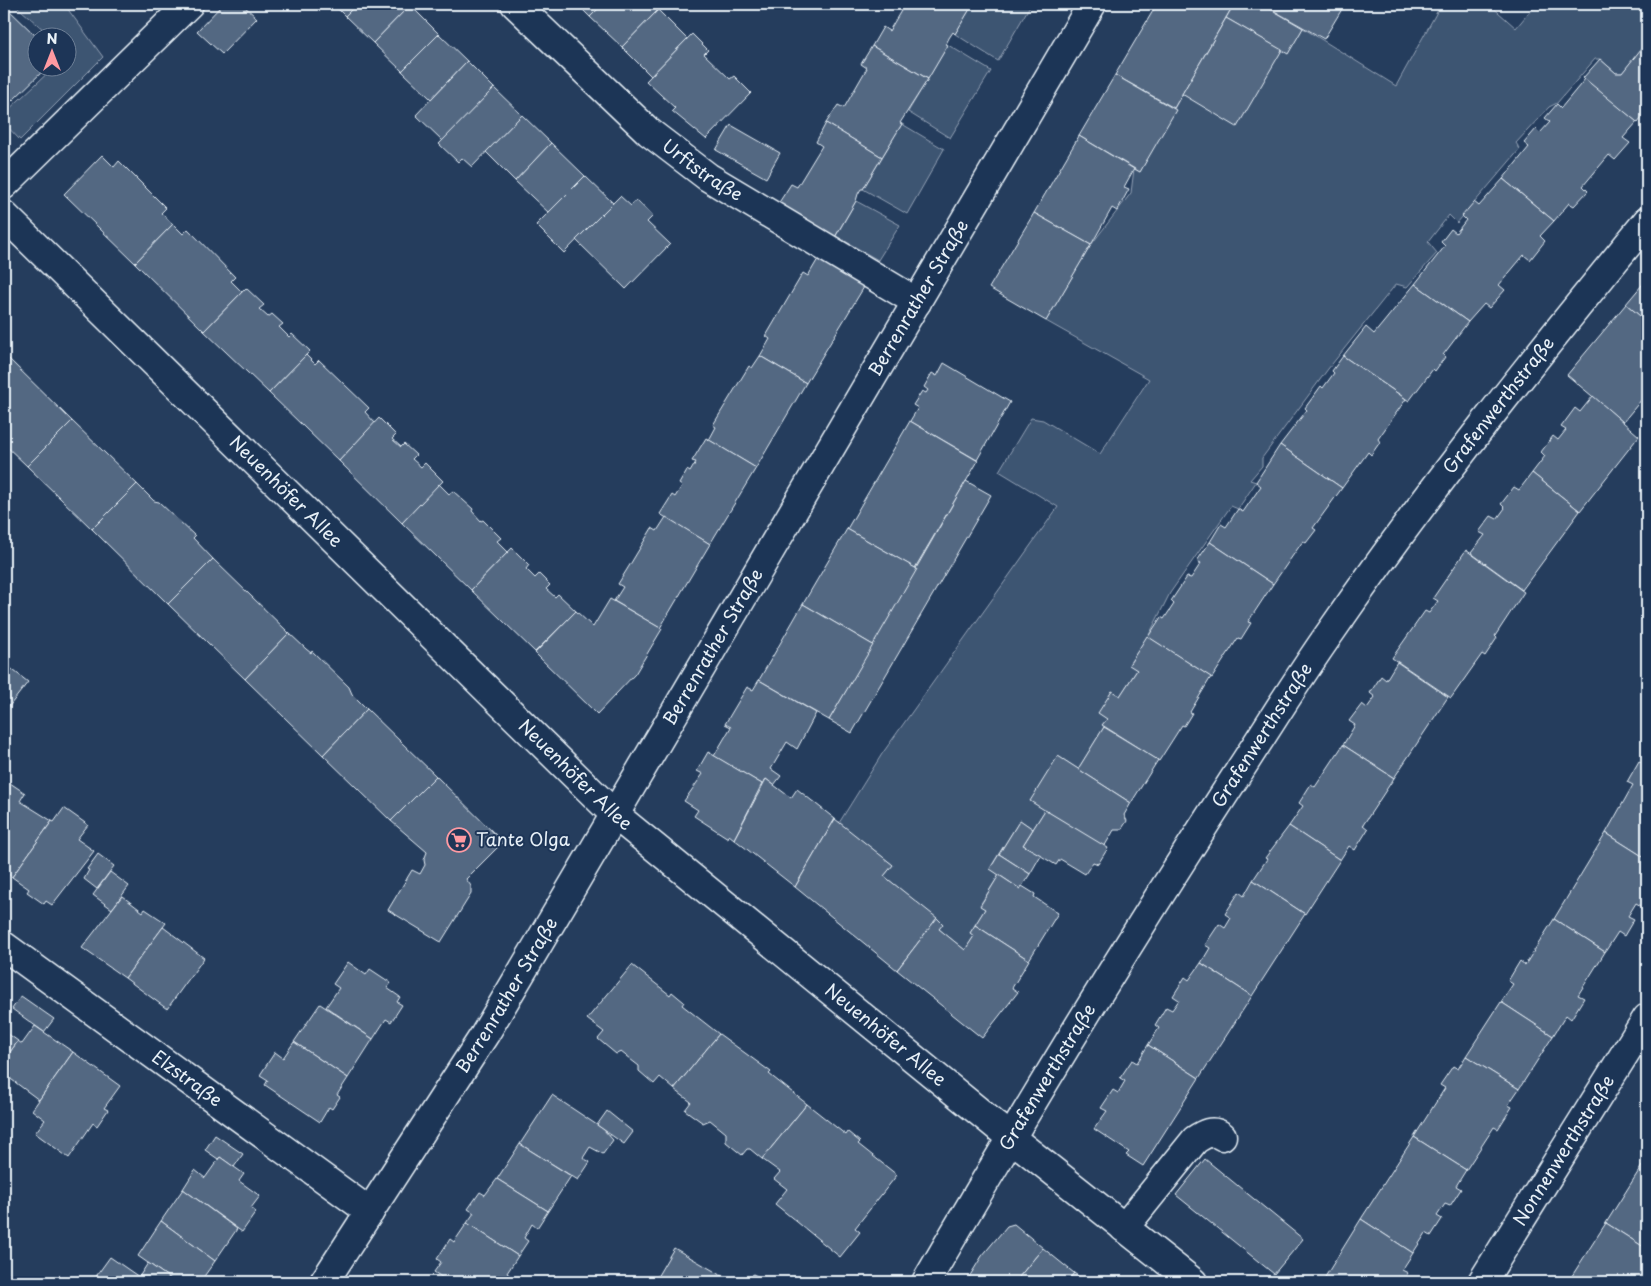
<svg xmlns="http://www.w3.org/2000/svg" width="1651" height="1286" viewBox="0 0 1651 1286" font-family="'Playpen Sans',sans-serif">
<rect width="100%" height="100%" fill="#253d5d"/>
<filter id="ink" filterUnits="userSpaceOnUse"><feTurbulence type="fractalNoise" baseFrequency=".02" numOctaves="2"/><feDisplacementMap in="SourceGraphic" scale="10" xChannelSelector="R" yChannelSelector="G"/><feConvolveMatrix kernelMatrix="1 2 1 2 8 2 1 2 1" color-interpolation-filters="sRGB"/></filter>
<g filter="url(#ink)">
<g fill="#3e5472" stroke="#93a2b5">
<path d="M14 4H64L103 57 20 140 4 123V114L53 68H68V38L52 37Z"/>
<path d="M973 4H979L989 9 992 4H1031L998 61 955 34Z"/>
<path d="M1447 4H1489L1516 28 1536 4H1647V46L1645 45 1622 73H1616L1600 59H1595L1557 103 1549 107 1516 143 1520 149 1457 223 1449 215 1428 242 1437 253 1407 287 1396 284 1328 369 1262 458V466L1250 480 1256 482 1238 509 1231 506 1170 593 1148 637 1129 664 1137 670 1120 696 1112 691 1107 719 1102 725 1104 727 1078 769 1058 756 1045 810 1033 829 1020 820 990 868 999 875 980 905 985 909 970 933 974 936 965 950 939 929 943 924 884 876 893 865 839 823 882 754 1058 507 999 471 1031 418 1043 420 1100 454 1149 379 1046 321 1091 245 1131 193 1134 169 1140 172 1182 94 1282 50 1288 53 1303 28 1396 86 1438 10Z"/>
<path d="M948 45 991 71 950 138 908 112Z"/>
<path d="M902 124 944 149 907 214 863 189Z"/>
<path d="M856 201 900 225 878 260 836 236Z"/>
</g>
<g fill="#536782" stroke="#e8f1f8">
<path d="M223 4H242L257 18 222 54 197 31Z"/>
<path d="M333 4H357L345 16Z"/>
<path d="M357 4H408L410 5 373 43 345 16Z"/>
<path d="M577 4H603L590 17Z"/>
<path d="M603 4H651L658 10 622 47 590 17Z"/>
<path d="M905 4H973L955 34 953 32 949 38 946 44 948 45 928 79 872 46 883 27 889 31Z"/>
<path d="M979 4H992L989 9Z"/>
<path d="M1157 4H1234L1174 108 1115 75Z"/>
<path d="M1234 4H1262L1303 28 1288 54 1226 18Z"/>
<path d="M1262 4H1345L1324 39Z"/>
<path d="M4 5 38 38V68H46L12 101 4 93Z"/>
<path d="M410 5 439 34 402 71 373 43Z"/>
<path d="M658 10 687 39 651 76 622 47Z"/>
<path d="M1226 18 1282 50 1237 127 1182 94Z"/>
<path d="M439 34 467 61 431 99 402 71Z"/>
<path d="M692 34 708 50 704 54 730 79 734 76 751 93 706 139 672 111 675 108 646 81Z"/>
<path d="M1645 44 1647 111 1638 123 1583 78 1600 59 1616 73H1622Z"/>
<path d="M872 46 928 79 900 123 902 124 882 157 826 123 838 105 844 108 867 68 861 64Z"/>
<path d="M467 61 494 88 443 141 416 115Z"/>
<path d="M1115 75 1176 110 1140 172 1079 136Z"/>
<path d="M1585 79 1637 122 1623 138 1630 143 1615 160 1609 155 1583 186 1588 191 1574 206 1569 203 1554 221 1503 179 1529 147 1524 143 1536 129 1540 133 1550 122 1545 118 1557 104 1561 108Z"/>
<path d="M494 88 522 115 472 167 462 158 458 162 439 144Z"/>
<path d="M522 115 551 143 515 181 486 152Z"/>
<path d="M826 123 882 157 863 189H861L858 194 856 201 835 237 778 204 791 184 797 187 822 146 816 142Z"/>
<path d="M731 125 780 153 766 178 716 150Z"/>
<path d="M1079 136 1134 169 1124 187 1129 189 1117 211 1112 208 1091 245 1034 213Z"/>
<path d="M551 143 585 176 549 213 515 181Z"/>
<path d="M102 155 114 167 119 161 166 208 161 213 173 224 135 263 64 194Z"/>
<path d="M585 176 613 203 564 253 536 225Z"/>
<path d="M1503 179 1554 221 1540 236 1545 241 1530 260 1524 255 1499 285 1505 290 1489 308 1484 304 1468 322 1415 284 1445 246 1441 242 1451 229 1456 233 1466 220 1462 216 1474 202 1479 206Z"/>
<path d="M620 196 631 206 636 200 653 216 647 222 670 244 626 289 576 240Z"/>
<path d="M1034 213 1091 245 1046 321 989 288Z"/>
<path d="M173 224 183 234 188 229 235 277 231 281 242 292 204 331 135 263Z"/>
<path d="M818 259 864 287 806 383 760 356 770 339 766 336 803 273 808 276Z"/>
<path d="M1647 279V322L1626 304Z"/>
<path d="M1415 284 1468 322 1443 355 1445 357 1435 371 1433 369 1409 401 1343 356 1366 327 1374 334Z"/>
<path d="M246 288 264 305 259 309 268 317 272 314 283 324 279 327 289 337 292 334 310 351 269 393 204 331Z"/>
<path d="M1626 304 1647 322V393L1623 422 1567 375Z"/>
<path d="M306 355 315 364 319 360 369 408 365 412 375 423 339 461 269 393Z"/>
<path d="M760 356 806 383 756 468 709 440 716 427 713 425 749 366 752 368Z"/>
<path d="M1343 356 1406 399 1378 439 1380 442 1371 455 1368 452 1342 488 1280 445 1307 410 1305 408 1321 386 1323 388 1334 373 1332 371Z"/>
<path d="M8 358 72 421 27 466 4 444V362Z"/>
<path d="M944 363 1010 402 977 460 910 421 918 408 913 405 922 391 926 393 928 390 924 387 932 373 937 376Z"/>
<path d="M1593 396 1639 436 1580 511 1532 473 1545 456 1541 452 1553 436 1558 440 1566 430 1561 427 1575 408 1580 412Z"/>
<path d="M379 418 396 435 392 439 401 447 404 444 416 455 412 459 421 467 425 463 443 481 402 523 339 461Z"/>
<path d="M72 421 137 484 92 529 27 466Z"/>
<path d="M910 421 978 461 915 568 847 529Z"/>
<path d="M706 438 756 468 710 544 660 514 672 495 675 497 682 486 679 484 687 470 690 472 696 462 692 461Z"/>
<path d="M1280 445 1342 488 1313 528 1316 530 1306 543 1303 541 1273 584 1210 542 1221 524 1226 527 1238 509 1243 512 1261 486 1256 482Z"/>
<path d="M1532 473 1580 511 1522 590 1471 553 1485 535 1479 532 1491 516 1497 519 1505 508 1501 504 1514 487 1519 490Z"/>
<path d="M966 481 991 495 852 733 829 720Z"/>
<path d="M137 484 154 501 159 502 195 536 193 538 213 559 168 604 92 529Z"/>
<path d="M439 484 449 494 453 491 473 509 472 511 481 521 483 520 501 538 497 541 508 552 471 590 402 523Z"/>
<path d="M666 517 710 544 660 628 614 601 623 587 618 584 631 563 652 528 657 531Z"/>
<path d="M847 529 917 569 873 645 803 604Z"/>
<path d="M1210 542 1273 584 1248 622 1251 623 1241 639 1238 638 1212 678 1148 637 1161 617 1164 619 1174 604 1171 601 1187 577 1191 578 1201 563 1197 561Z"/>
<path d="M512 548 529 565 526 569 535 578 539 574 550 585 546 589 555 597 558 594 576 611 535 652 471 590Z"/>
<path d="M1466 550 1524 592 1495 636 1497 638 1485 656 1482 654 1451 698 1392 658 1425 611 1429 613 1438 601 1433 598Z"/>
<path d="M213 559 289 633 245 679 168 604Z"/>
<path d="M610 599 662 629 635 674 597 714 535 653 576 611 593 627Z"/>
<path d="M803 604 873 645 829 720 759 680Z"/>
<path d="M289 633 306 649 311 653 312 651 349 687 352 694 367 709 323 755 245 679Z"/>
<path d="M1147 636 1211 677 1190 712 1192 713 1184 726 1182 725 1159 761 1102 725 1107 719 1098 713 1112 691 1120 696 1137 670 1129 665Z"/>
<path d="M1397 662 1448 697 1394 778 1343 745 1355 725 1349 721 1362 704 1367 708 1375 697 1370 693 1381 676 1386 680Z"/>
<path d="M4 663 28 682 4 713Z"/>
<path d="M759 680 816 713 797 749 787 742 771 769 781 776 774 785 766 779 762 784 714 756 731 727 725 724 747 687 753 690Z"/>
<path d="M367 709 436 776 391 821 323 755Z"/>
<path d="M1104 727 1158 760 1131 803 1078 769Z"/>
<path d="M1343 745 1394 778 1363 825 1368 829 1355 850 1349 846 1340 860 1289 826 1303 806 1299 803 1311 784 1315 787Z"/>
<path d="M708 752 762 784 734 839 729 835 728 838 694 816 698 810 684 801 703 774 697 771Z"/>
<path d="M1058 756 1131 803 1124 815 1127 821 1121 830H1114L1104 847 1030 801Z"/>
<path d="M1647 759V859L1606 833 1633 785 1627 782 1639 761 1645 764Z"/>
<path d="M436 776 503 842 466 879 471 886V894L441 942 388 910 412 870 420 874 425 865 424 860 427 852 391 821Z"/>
<path d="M4 779 25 793 20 801 52 821 12 877 4 871Z"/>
<path d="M766 779 791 798 797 789 835 819 795 887 734 839Z"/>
<path d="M64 808 88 825 77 839 94 851 52 905 46 901 44 904 27 892 29 889 12 877 52 821 54 822Z"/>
<path d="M1045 810 1108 848 1098 864 1093 862 1085 874 1060 859 1056 865 1023 845Z"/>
<path d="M835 819 893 865 884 876 937 918 897 970 795 887Z"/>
<path d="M1020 820 1033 829 1023 845 1041 855 1030 874 999 854Z"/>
<path d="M1289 826 1340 860 1305 914 1253 880 1267 859 1265 858Z"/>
<path d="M1606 833 1647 859V896L1641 906 1636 903 1628 916 1634 919 1624 936 1618 932 1605 952 1554 919Z"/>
<path d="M98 854 114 866 97 889 84 879 89 870 87 869Z"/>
<path d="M999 854 1030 874 1020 889 990 869Z"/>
<path d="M110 872 129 886 112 909 93 895Z"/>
<path d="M999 875 1020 889 1022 886 1035 894 1034 897 1058 913 1029 960 975 925 985 909 980 906Z"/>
<path d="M1253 880 1305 914 1252 996 1201 963 1210 948 1205 945 1219 924 1225 928 1231 918 1225 914 1239 892 1244 896Z"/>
<path d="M122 896 143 912 145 909 166 923 125 978 82 948Z"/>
<path d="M937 918 943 924 939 929 965 950 974 936 970 933 975 925 1029 960 1012 988 1018 992 982 1038 897 970Z"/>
<path d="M1554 919 1605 952 1578 995 1584 998 1571 1019 1566 1015 1553 1036 1501 1002 1513 984 1508 981 1520 961 1525 965Z"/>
<path d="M163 927 204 958 167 1009 125 978Z"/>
<path d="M348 962 366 975 370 969 391 983 387 988 400 997 397 1002 402 1005 391 1022 386 1019 373 1039 326 1007 339 988 333 984Z"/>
<path d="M1201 963 1252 996 1199 1078 1148 1045 1159 1028 1155 1025 1166 1007 1172 1010 1179 1000 1173 996 1185 977 1189 980Z"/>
<path d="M632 965 670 995 672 992 684 1002 682 1005 719 1034 674 1089 660 1077 654 1084 639 1071V1066L621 1052 616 1054 598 1039 604 1032 587 1019Z"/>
<path d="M21 996 54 1019 44 1032 12 1009Z"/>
<path d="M1501 1002 1553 1036 1519 1089 1466 1056Z"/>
<path d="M320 1004 373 1039 348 1078 294 1042Z"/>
<path d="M35 1026 73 1052 39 1100 4 1074V1060L18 1041 22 1044Z"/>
<path d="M4 1031 18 1041 4 1060Z"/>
<path d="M719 1034 771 1072 769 1074 807 1104 762 1159 750 1149H747L742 1155 726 1142V1133L710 1120 703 1123 685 1110 691 1102 674 1089Z"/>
<path d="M294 1042 348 1078 337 1095 340 1097 332 1109 329 1107 320 1122 265 1085 268 1080 260 1075 275 1052 283 1058Z"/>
<path d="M1148 1045 1199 1078 1143 1166 1126 1155 1129 1152 1094 1129 1107 1111 1101 1108 1113 1090 1118 1093 1125 1081 1120 1078 1132 1060 1137 1063Z"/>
<path d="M73 1052 120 1086 104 1108 108 1110 97 1126 93 1123 69 1158 35 1133 45 1120 32 1110Z"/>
<path d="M1466 1056 1519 1089 1508 1105 1512 1107 1498 1129 1494 1127 1466 1170 1414 1137 1445 1088 1440 1085 1453 1066 1458 1069Z"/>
<path d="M552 1095 603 1129 613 1140 603 1154 590 1147 583 1158 590 1162 578 1180 520 1144Z"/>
<path d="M807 1104 846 1135 848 1132 860 1142 858 1144 897 1175 855 1228 860 1232 840 1257 775 1204 787 1189 774 1179 780 1172 762 1159Z"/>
<path d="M607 1111 633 1132 624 1144 597 1125Z"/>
<path d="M215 1135 243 1154 234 1167 220 1157 218 1159 205 1150Z"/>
<path d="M1414 1137 1466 1170 1456 1186 1461 1189 1450 1206 1445 1204 1437 1216 1442 1219 1431 1236 1426 1233 1413 1253 1361 1219Z"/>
<path d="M520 1144 571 1176 548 1211 497 1179Z"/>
<path d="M220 1157 244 1174 239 1181 260 1196 251 1208 256 1212 242 1232 183 1189 195 1170 205 1178Z"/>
<path d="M1647 1158V1249L1606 1223Z"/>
<path d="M1205 1159 1303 1239 1274 1274 1176 1195Z"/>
<path d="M497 1179 548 1211 537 1228 532 1224 524 1238 528 1241 518 1256 467 1223 474 1213 468 1209 480 1192 485 1195Z"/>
<path d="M183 1189 237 1229 215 1261 161 1221Z"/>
<path d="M1361 1219 1413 1253 1402 1270 1408 1273 1402 1282H1322Z"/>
<path d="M161 1221 215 1261 200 1282H175L138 1256Z"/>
<path d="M467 1223 518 1256 507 1273 512 1277 508 1282H449L434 1272 441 1262 437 1259 450 1239 454 1242Z"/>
<path d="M1606 1223 1647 1249V1261L1642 1269 1647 1273 1641 1282H1568Z"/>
<path d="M1014 1224 1043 1248 1015 1282H966L982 1256 1007 1226Z"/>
<path d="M674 1248 726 1278 723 1282H665L657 1277Z"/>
<path d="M1043 1248 1074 1273 1067 1282H1015Z"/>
<path d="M110 1257 139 1277 148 1263 175 1282H92Z"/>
<path d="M1074 1273 1086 1282H1067Z"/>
<path d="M753 1274 765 1280 764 1282H749Z"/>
</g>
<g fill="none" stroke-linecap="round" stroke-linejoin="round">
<g stroke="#e8f1f8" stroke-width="31">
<g id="minor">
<path id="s1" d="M515 4 649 132 708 177 917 302"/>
<path d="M4 185 189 4"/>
<path id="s2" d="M4 215 614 814 1010 1137 1193 1282"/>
<path id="s3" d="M4 946 370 1212"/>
<path d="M1124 1228 1195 1140C1204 1134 1212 1129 1222 1136"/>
<path id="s4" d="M324 1282 485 1034 562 904 1092 4"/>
<path id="s5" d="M926 1282C1029 1105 1135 931 1247 759 1275 716 1302 672 1332 630 1430 488 1538 354 1647 221"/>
<path id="s6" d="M1482 1282 1647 1018"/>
</g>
</g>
<use href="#minor" stroke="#1d3557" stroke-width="28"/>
</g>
</g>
<defs>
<g id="supermarket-ring" transform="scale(1.25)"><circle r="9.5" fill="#1d3557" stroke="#ff9aa2" stroke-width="1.5"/><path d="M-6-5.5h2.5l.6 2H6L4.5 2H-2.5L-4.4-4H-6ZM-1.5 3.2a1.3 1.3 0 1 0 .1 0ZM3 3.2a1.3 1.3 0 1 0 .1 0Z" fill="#ff9aa2"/></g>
</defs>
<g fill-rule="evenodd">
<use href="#supermarket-ring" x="459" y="840"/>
</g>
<g text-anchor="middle" stroke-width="4" stroke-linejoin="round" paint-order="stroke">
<g font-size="18" fill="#e8f1f8" stroke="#1d3557">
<text dy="6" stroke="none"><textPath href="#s1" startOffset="251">Urftstraße</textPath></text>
<text dy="6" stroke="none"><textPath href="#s4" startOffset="1150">Berrenrather Straße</textPath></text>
<text dy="6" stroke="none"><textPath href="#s5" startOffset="1048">Grafenwerthstraße</textPath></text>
<text dy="6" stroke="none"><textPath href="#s2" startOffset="395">Neuenhöfer Allee</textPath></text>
<text dy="6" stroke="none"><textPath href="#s4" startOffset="745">Berrenrather Straße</textPath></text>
<text dy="6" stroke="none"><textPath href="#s5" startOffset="642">Grafenwerthstraße</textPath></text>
<text dy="6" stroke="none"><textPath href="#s2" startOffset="800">Neuenhöfer Allee</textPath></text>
<text dy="6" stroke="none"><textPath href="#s4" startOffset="340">Berrenrather Straße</textPath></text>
<text dy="6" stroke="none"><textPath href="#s2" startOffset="1205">Neuenhöfer Allee</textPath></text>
<text dy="6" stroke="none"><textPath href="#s5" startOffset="238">Grafenwerthstraße</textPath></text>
<text dy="6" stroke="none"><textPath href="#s3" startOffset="226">Elzstraße</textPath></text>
<text dy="6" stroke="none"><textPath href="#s6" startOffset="155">Nonnenwerthstraße</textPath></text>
</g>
<g font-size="18" fill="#e8f1f8" stroke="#1d3557" text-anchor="start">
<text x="476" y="846">Tante Olga</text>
</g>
</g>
<rect width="1651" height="1286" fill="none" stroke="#1d3557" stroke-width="20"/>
<rect x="10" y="10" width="1631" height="1266" fill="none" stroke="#e8f1f8" stroke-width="2" filter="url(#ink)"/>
<g transform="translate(52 52)"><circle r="24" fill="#1d3557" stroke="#6e8097"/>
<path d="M0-4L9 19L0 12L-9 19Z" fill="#ff9aa2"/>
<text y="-8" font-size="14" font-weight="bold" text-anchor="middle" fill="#e8f1f8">N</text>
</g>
</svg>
